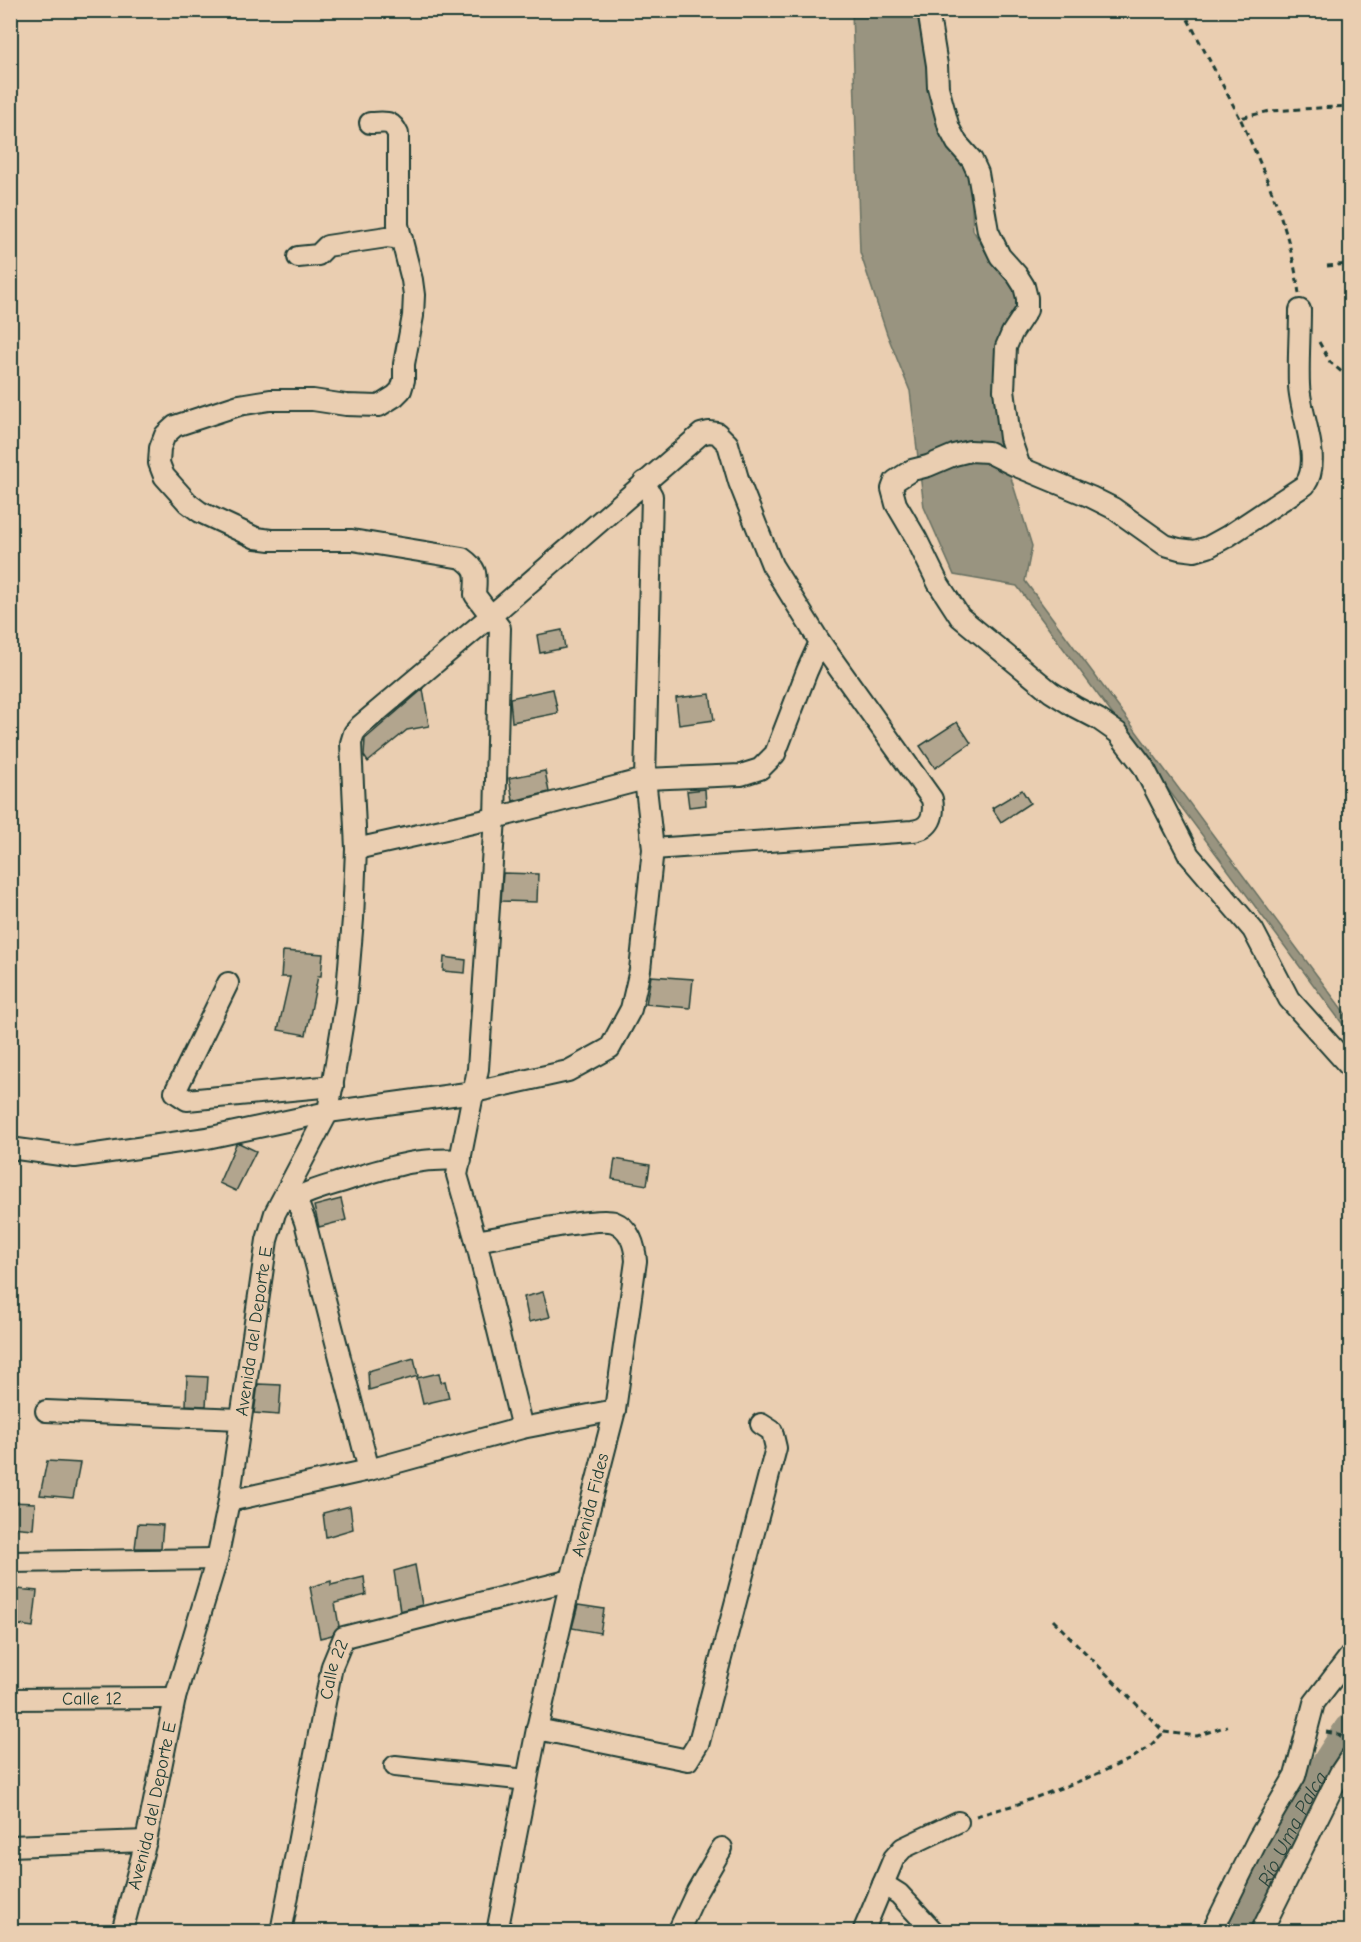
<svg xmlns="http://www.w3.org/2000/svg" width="1361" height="1942" viewBox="0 0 1361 1942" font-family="'Comic Neue',sans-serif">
<rect width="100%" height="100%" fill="#eaceb1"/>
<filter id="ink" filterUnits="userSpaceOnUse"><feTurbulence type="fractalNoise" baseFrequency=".0167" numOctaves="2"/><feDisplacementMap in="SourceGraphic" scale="12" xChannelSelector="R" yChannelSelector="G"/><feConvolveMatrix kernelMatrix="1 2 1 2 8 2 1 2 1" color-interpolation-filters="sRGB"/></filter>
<g filter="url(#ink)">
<path fill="#999480" stroke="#687162" stroke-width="1.5" d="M852 11H920L970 170 973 230 992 262 1015 283 1021 307 997 408 1011 478 1032 546 1025 581 1350 1020V1034L1017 586 954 575 924 507 910 391 887 334 860 252Z"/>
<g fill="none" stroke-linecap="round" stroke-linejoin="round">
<path stroke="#999480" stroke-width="33" id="s1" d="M1239 1932 1308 1795 1350 1730"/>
</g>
<g fill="#b2a58e" stroke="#1f3d34" stroke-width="1.5">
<path d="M562 630 565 648 540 653 537 635Z"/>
<path d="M423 689 429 726 407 730 368 762 364 756 365 739Z"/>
<path d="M553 689 558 713 512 722 510 698Z"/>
<path d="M710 694 714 720 679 725 676 698Z"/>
<path d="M957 722 971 743 935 768 920 746Z"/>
<path d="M545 771 549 792 513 801 509 778Z"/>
<path d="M705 789 706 805 689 807 687 791Z"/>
<path d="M1022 790 1030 803 1001 822 992 808Z"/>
<path d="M503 873 538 874 537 902 501 901Z"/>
<path d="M283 951 323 954 321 976H318L306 1035 278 1030 290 977H281Z"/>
<path d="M444 957 466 960 465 973 443 971Z"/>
<path d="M651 976 693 979 690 1008 646 1004Z"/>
<path d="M239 1143 256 1151 236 1191 219 1183 236 1144Z"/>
<path d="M615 1159 650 1165 647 1185 612 1179Z"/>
<path d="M341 1199 346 1220 319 1227 314 1206Z"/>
<path d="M543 1292 550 1317 529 1322 524 1297Z"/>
<path d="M414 1358 418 1376 369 1390 368 1371Z"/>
<path d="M439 1373 441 1382 445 1381 449 1398 423 1404 417 1378Z"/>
<path d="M187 1376 208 1377 206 1406 186 1405Z"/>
<path d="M258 1384 281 1385 279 1415 254 1413Z"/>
<path d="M47 1461 80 1463 73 1498 40 1495Z"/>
<path d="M10 1502 35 1503 33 1529 10 1527Z"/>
<path d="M350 1506 353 1529 326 1537 323 1513Z"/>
<path d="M138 1524 163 1525 161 1548H135Z"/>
<path d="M415 1565 422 1605 400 1611 394 1571Z"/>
<path d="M364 1577 366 1595 335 1603 339 1626 332 1635 320 1638 310 1587 331 1581V1585Z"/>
<path d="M17 1589 37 1591 33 1627 12 1624 10 1604 15 1605Z"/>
<path d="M578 1605 604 1609 600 1633 572 1628Z"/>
</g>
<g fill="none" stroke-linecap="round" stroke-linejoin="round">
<g stroke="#1f3d34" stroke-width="24">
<g id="street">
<path d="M928 10 937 65 938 87 949 128 957 143 972 160 978 173 988 231 1000 256 1017 275 1024 286 1027 298V310L1012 333 1006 347 1004 390 1010 438 1020 467"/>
<path d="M370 123C385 123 391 119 398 134V225L412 280 414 295 413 316 404 364V380L401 390 395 396 379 406 346 405 313 400H270L239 405 175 426 165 435 160 448 159 463 164 476 188 503 200 512 256 538 271 540H352L462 558C479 570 476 575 475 595L500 628 495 818 478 1069 457 1175 476 1241 522 1428"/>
<path d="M298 257 318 255 327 246 387 237 402 239"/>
<path d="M1300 310C1300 335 1298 361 1299 385 1300 416 1323 459 1305 485L1228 536 1208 547 1195 551 1179 549 1165 545 1113 508 1091 497 1014 465 988 452 970 451 954 455 928 466 912 470 895 481 892 489 896 504 916 538 938 583 960 617 1051 692 1075 707 1098 719 1118 733 1143 766 1189 855 1253 930 1289 999 1350 1067"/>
<path d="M653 849 912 831C931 829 935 815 932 799L820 642"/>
<path d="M228 983 175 1092 187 1100 333 1086"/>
<path d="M10 1148 75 1157 207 1138 328 1112 474 1092 568 1071 610 1048 631 1009 640 970 653 849 645 779 652 496 644 482"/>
<path d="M289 1189 296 1198 305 1222 369 1470"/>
<path d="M296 1198C313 1189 332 1185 350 1179 390 1167 418 1157 461 1160"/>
<path d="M476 1241C501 1237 597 1216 614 1222 630 1228 635 1246 636 1261L615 1410 571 1580 537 1729 497 1932"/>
<path d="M46 1411 240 1419"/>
<path d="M229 1501 369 1470 522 1428 615 1410"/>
<path d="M10 1562 217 1559"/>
<path id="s2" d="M10 1699 175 1698"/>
<path d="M537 1729 688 1760 699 1742 776 1448 772 1431 761 1424"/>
<path d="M395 1766 527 1780"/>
<path d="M10 1846 146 1841"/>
<path d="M883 1884 899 1894 934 1932"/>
<path id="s3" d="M122 1932 146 1841 175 1698 217 1559 229 1501 267 1240 275 1213 328 1112 346 1002 353 919 356 849 351 743 354 733 360 726 492 615 701 434 709 432 717 433 728 444 739 482 772 565 820 642 807 671 775 754 760 769 741 775 645 779 495 818 356 849"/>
<path id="s4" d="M281 1932 332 1666 344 1637 571 1580"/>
<path d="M678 1932 697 1891 722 1848"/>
<path d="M863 1932 894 1858 903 1848 958 1822"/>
<path d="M1212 1932 1258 1839 1295 1776 1314 1703 1350 1656"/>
<path d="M1261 1932 1340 1773 1350 1758"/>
</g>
</g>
<g stroke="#1f3d34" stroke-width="3" stroke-dasharray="6 4.5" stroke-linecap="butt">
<path d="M1183 10 1240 118"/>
<path d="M1327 266 1350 264"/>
<path d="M1299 294C1291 231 1266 175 1240 118L1270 111 1350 106"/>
<path d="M1319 342 1330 362 1350 379"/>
<path d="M1053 1620 1164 1732 1197 1736 1227 1726"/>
<path d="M1326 1732 1338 1734 1347 1740"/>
<path d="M976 1816 1018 1804 1085 1779 1131 1759 1149 1747 1164 1732"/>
</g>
<use href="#street" stroke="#eaceb1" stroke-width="20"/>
</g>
</g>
<g text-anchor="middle" stroke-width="4.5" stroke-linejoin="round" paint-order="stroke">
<g font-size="18" fill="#1f3d34" stroke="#eaceb1">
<text dy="6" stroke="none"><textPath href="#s3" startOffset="616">Avenida del Deporte E</textPath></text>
<text transform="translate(590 1505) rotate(-76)" y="6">Avenida Fides</text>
<text dy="6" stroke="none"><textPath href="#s4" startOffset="268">Calle 22</textPath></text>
<text dy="6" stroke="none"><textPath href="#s2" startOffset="82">Calle 12</textPath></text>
<text dy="6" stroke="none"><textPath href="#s3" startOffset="130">Avenida del Deporte E</textPath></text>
</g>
<g font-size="20" font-style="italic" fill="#2b463c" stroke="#eaceb1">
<text dy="7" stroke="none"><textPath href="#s1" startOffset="116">Río Uma Palca</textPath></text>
</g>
</g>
<rect width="1361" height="1942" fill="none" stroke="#eaceb1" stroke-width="36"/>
<rect x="18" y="18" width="1325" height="1906" fill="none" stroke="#1f3d34" stroke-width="2" filter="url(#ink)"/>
</svg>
